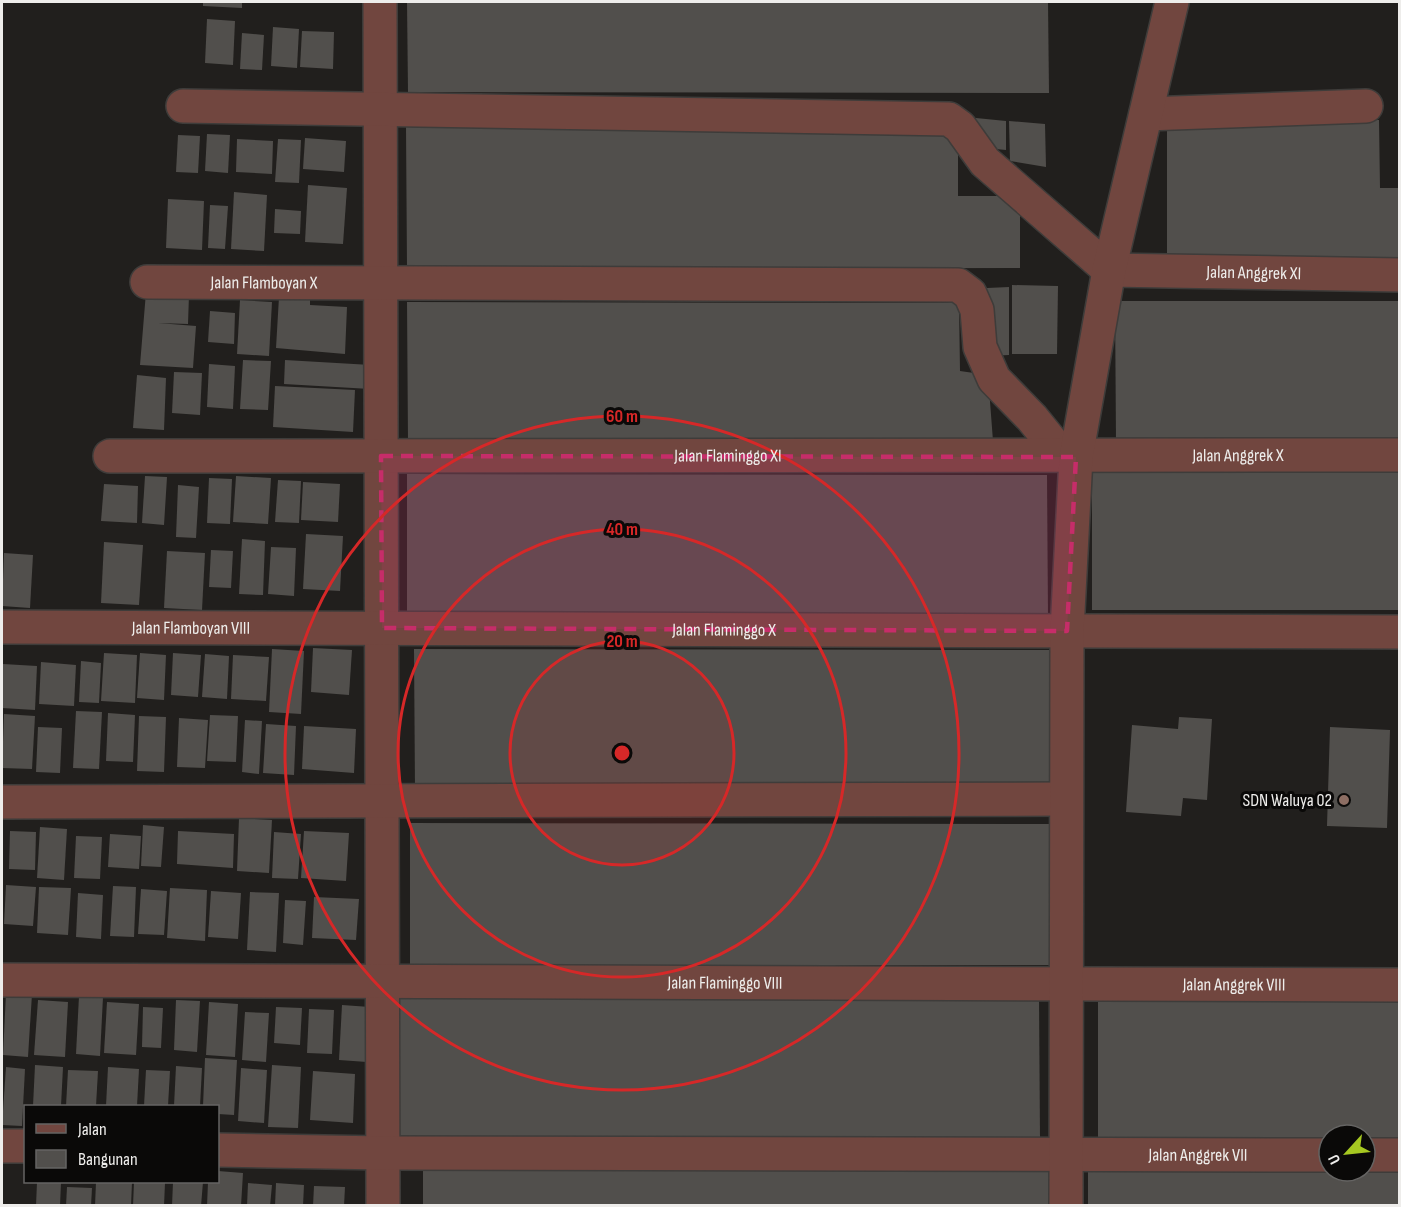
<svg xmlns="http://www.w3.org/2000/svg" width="1401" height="1207" viewBox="0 0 1401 1207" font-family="'Sofia Sans Condensed',sans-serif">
<rect width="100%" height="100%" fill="#211f1d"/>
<g fill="#514f4c">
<path d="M203 2H242V8L203 6Z"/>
<path d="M407 2H1048L1049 93 408 92Z"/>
<path d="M207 19 235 21 233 65 205 63Z"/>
<path d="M273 27 299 29 297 68 271 66Z"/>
<path d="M302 31 334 32 333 69 300 67Z"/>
<path d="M242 33 264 35 262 70 240 69Z"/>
<path d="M976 118 1006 121V150L975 147Z"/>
<path d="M1167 120H1379L1380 188H1400V262H1167Z"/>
<path d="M1009 121 1045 124 1046 167 1010 161Z"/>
<path d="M406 127 958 128V196H1002L1020 199V268L407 269Z"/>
<path d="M207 134 230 135 228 173 205 171Z"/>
<path d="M178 135 200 136 198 173 176 172Z"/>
<path d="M305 138 346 141 344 172 303 169Z"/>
<path d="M237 139 273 141 272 174 236 172Z"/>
<path d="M278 139 301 140 299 183 275 182Z"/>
<path d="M308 185 347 188 343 244 305 242Z"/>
<path d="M234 192 267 195 264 251 231 249Z"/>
<path d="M168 199 204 201 202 250 166 248Z"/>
<path d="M210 205 228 206 225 249 208 248Z"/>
<path d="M275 209 301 211 300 234 274 233Z"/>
<path d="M1012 285 1058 286 1057 354H1012Z"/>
<path d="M1009 287V355L988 356 987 288Z"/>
<path d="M146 292 189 295 188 324 158 323 196 326 193 368 140 365Z"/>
<path d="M279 297 310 299V305L347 307 345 354 276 348Z"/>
<path d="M240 300 272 302 269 356 237 354Z"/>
<path d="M1115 301H1400V443L1116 442Z"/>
<path d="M407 302 959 303 960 371 988 375 993 441 408 443Z"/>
<path d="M210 311 235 313 234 344 208 342Z"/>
<path d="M243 360 271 361 268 410 240 409Z"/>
<path d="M285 360 371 365 370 389 284 384Z"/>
<path d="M209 364 235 366 233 409 207 407Z"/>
<path d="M174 372 202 373 200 415 172 413Z"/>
<path d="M137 375 166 378 164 430 133 428Z"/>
<path d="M275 386 355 390 353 432 273 427Z"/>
<rect x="1092" y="469" width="308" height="141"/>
<path d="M407 474 1047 475 1048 616H407Z"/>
<path d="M145 476 167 477 164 525 142 523Z"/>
<path d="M236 476 271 478 268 524 233 522Z"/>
<path d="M209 478 232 479 230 524 207 523Z"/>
<path d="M278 480 301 481 299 523 275 522Z"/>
<path d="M303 482 340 484 338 522 301 520Z"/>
<path d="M104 484 138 486 137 523 101 521Z"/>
<path d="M178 485 199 487 196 538 176 537Z"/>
<path d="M306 534 343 536 340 591 303 589Z"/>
<path d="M242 539 265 541 263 595 239 594Z"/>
<path d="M104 542 143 545 139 605 101 603Z"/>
<path d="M271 547 296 548 294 596 268 594Z"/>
<path d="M211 550 233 551 231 588 209 587Z"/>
<path d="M167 551 205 553 202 610 164 608Z"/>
<path d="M4 553 33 555 30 608 2 606Z"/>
<path d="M313 648 352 650 349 695 311 692Z"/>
<path d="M272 649 304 651 301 714 269 712Z"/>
<path d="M414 649 1055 650V791H415Z"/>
<path d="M104 653 137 655 135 703 101 701Z"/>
<path d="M140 653 166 655 164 700 137 698Z"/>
<path d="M173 653 201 655 198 697 171 695Z"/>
<path d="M205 654 229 656 227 699 202 697Z"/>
<path d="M233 655 269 657 266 701 231 699Z"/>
<path d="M81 661 101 663 99 703 79 702Z"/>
<path d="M41 662 76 665 74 706 39 704Z"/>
<path d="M3 664 37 666 35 710 2 708Z"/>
<path d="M76 711 102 712 99 769 73 768Z"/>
<path d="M108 713 135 715 133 762 106 761Z"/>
<path d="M4 714 35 716 32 769 2 768Z"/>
<path d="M210 715 238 716 236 762 207 761Z"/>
<path d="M139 716 166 717 164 772 137 771Z"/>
<path d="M1179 717 1212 719 1207 800 1183 798 1181 816 1126 812 1132 725 1178 729Z"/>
<path d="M179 718 208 720 205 768 177 767Z"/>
<path d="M245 720 262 721 259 774 242 772Z"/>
<path d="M266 724 296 726 294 775 263 773Z"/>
<path d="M304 726 356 729 354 773 302 769Z"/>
<path d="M38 727 62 728 60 773 36 772Z"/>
<path d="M1330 727 1390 730 1387 828 1327 826Z"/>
<path d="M239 818 272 820 269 873 237 871Z"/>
<path d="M410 823 1051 824V965H410Z"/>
<path d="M143 825 164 827 161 867 141 866Z"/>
<path d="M40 827 67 829 64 880 37 878Z"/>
<path d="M10 831 36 832 35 870 9 869Z"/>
<path d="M178 831 234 834 233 868 177 864Z"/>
<path d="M304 831 349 833 346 881 301 878Z"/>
<path d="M274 832 301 834 298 879 272 878Z"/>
<path d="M110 834 141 836 139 869 108 867Z"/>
<path d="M76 836 102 837 100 879 74 878Z"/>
<path d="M6 885 36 887 33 926 4 924Z"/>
<path d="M113 886 136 887 134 937 110 936Z"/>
<path d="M39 887 71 888 68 935 37 933Z"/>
<path d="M170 888 207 890 205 941 167 938Z"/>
<path d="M141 889 167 891 164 935 138 934Z"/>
<path d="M211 891 241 893 238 939 208 937Z"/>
<path d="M250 892 279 893 276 952 247 950Z"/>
<path d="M78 893 103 895 101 939 76 937Z"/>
<path d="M314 897 359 899 356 940 312 938Z"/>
<path d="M285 900 306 901 303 945 283 943Z"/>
<path d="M6 993 32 994 28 1057 3 1055Z"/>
<path d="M79 996 103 997 100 1056 76 1054Z"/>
<path d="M398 998H1039L1040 1139H399Z"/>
<path d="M1098 998H1400V1140L1365 1139V1135H1329V1140L1098 1139Z"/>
<path d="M38 1000 68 1002 65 1057 34 1055Z"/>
<path d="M176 1000 200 1001 197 1052 174 1050Z"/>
<path d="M107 1002 139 1004 136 1055 104 1053Z"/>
<path d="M209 1002 238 1004 235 1057 206 1055Z"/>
<path d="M342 1005 370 1007 367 1062 339 1060Z"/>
<path d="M143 1007 163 1008 161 1048 142 1047Z"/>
<path d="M276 1007 302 1008 300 1045 274 1043Z"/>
<path d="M309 1009 334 1010 332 1054 307 1053Z"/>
<path d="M245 1012 269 1013 266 1062 242 1060Z"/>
<path d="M205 1058 237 1060 234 1115 218 1114V1106H203Z"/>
<path d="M35 1065 63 1067 61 1106H33Z"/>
<path d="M272 1065 301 1067 298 1128 268 1127Z"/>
<path d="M176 1066 202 1068 200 1106H174Z"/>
<path d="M6 1067 25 1069 22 1126 2 1125Z"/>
<path d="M108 1067 139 1069 137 1106H106Z"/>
<path d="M241 1068 267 1070 264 1123 238 1121Z"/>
<path d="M68 1070 98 1071 96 1106H66Z"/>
<path d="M146 1070 170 1071 168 1106H144Z"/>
<path d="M313 1071 355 1074 353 1123 310 1120Z"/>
<path d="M1088 1162 1329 1171H1365L1400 1162V1206H1088Z"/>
<path d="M423 1166 1063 1168 1064 1206H423Z"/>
<path d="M218 1171 243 1173 241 1206H207L208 1182H218Z"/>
<path d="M37 1182H61L60 1206H36Z"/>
<path d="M96 1182H132L131 1206H95Z"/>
<path d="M134 1182 165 1183 164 1206H133Z"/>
<path d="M173 1182H203L201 1206H172Z"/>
<path d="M248 1183 272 1185 270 1206H247Z"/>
<path d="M276 1183 304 1185 303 1206H275Z"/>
<path d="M314 1186 345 1187 344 1206H313Z"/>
<path d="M67 1187 92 1188 91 1206H66Z"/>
</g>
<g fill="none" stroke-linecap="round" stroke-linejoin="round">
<g stroke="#3e3c3a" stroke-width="36">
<g id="street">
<path d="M380 2 383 1206"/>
<path id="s1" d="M183 106 949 119 960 127 985 162 1109 270 1400 275"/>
<path d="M1146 114 1366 106"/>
<path id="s2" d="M147 282 958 285 970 294 977 310 980 347 994 379 1032 418 1062 455"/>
<path id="s3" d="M110 456 1400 455"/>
<path id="s4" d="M2 627 1400 632"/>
<path d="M2 802 1066 799"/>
<path id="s5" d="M2 980 1400 985"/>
<path d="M2 1146H26"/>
<path id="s6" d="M218 1150 383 1153 1329 1155"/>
<path d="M1365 1155H1400"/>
<path d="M1066 1206 1067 631 1076 457 1109 270 1172 2"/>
</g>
</g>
<use href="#street" stroke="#71463f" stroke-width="33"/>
</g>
<path fill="#c62d69" fill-opacity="0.2" stroke="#c62d69" stroke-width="4.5" stroke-dasharray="12 8" stroke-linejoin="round" d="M381 456 1076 457 1067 631 382 628Z"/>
<circle cx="622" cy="753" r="112" fill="#d62828" fill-opacity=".12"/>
<g fill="none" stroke="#d62828" stroke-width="3">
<circle cx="622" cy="753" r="112"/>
<circle cx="622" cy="753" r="224"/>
<circle cx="622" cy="753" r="337"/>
</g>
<circle fill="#8d6e63" stroke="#0a0908" stroke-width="2" cx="1344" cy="800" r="6"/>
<g text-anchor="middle" stroke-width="6" stroke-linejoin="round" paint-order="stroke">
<g font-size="18" fill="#eeedeb" stroke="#0a0908">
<text dy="6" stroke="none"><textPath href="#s1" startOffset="1132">Jalan Anggrek XI</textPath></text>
<text dy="6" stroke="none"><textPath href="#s2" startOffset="117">Jalan Flamboyan X</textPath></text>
<text dy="6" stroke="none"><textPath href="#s3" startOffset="618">Jalan Flaminggo XI</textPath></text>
<text dy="6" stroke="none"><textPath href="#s3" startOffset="1128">Jalan Anggrek X</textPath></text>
<text dy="6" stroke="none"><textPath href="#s4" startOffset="189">Jalan Flamboyan VIII</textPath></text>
<text dy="6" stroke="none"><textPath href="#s4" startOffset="722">Jalan Flaminggo X</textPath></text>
<text dy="6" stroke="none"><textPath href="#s5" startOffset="723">Jalan Flaminggo VIII</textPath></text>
<text dy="6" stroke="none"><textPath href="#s5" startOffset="1232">Jalan Anggrek VIII</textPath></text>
<text dy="6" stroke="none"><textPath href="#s6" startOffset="980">Jalan Anggrek VII</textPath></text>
</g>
<g font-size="18" fill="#eeedeb" stroke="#0a0908" text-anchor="end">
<text x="1332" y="806">SDN Waluya 02</text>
</g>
</g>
<circle cx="622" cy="753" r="9" fill="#d62828" stroke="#0a0908" stroke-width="3"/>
<g font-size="18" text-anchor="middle" font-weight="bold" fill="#d62828" stroke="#0a0908" stroke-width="6" stroke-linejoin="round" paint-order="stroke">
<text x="622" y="422">60 m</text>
<text x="622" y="535">40 m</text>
<text x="622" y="647">20 m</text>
</g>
<rect width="1401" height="1207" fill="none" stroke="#eeedeb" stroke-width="6"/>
<rect x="24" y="1105" width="195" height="78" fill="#0a0908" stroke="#656463" stroke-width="1.5"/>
<rect x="36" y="1124" width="30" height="9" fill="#71463f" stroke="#656463" stroke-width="1.5"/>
<text x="78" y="1135" font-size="18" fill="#eeedeb">Jalan</text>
<rect x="36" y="1150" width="30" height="18" fill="#514f4c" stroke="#656463" stroke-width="1.5"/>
<text x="78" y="1165" font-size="18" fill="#eeedeb">Bangunan</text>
<g transform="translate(1347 1153) rotate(243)"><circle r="28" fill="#0a0908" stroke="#656463" stroke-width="1.5"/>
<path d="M0-4.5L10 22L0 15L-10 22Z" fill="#a6c821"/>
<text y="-9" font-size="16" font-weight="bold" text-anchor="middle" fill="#eeedeb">U</text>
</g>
</svg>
